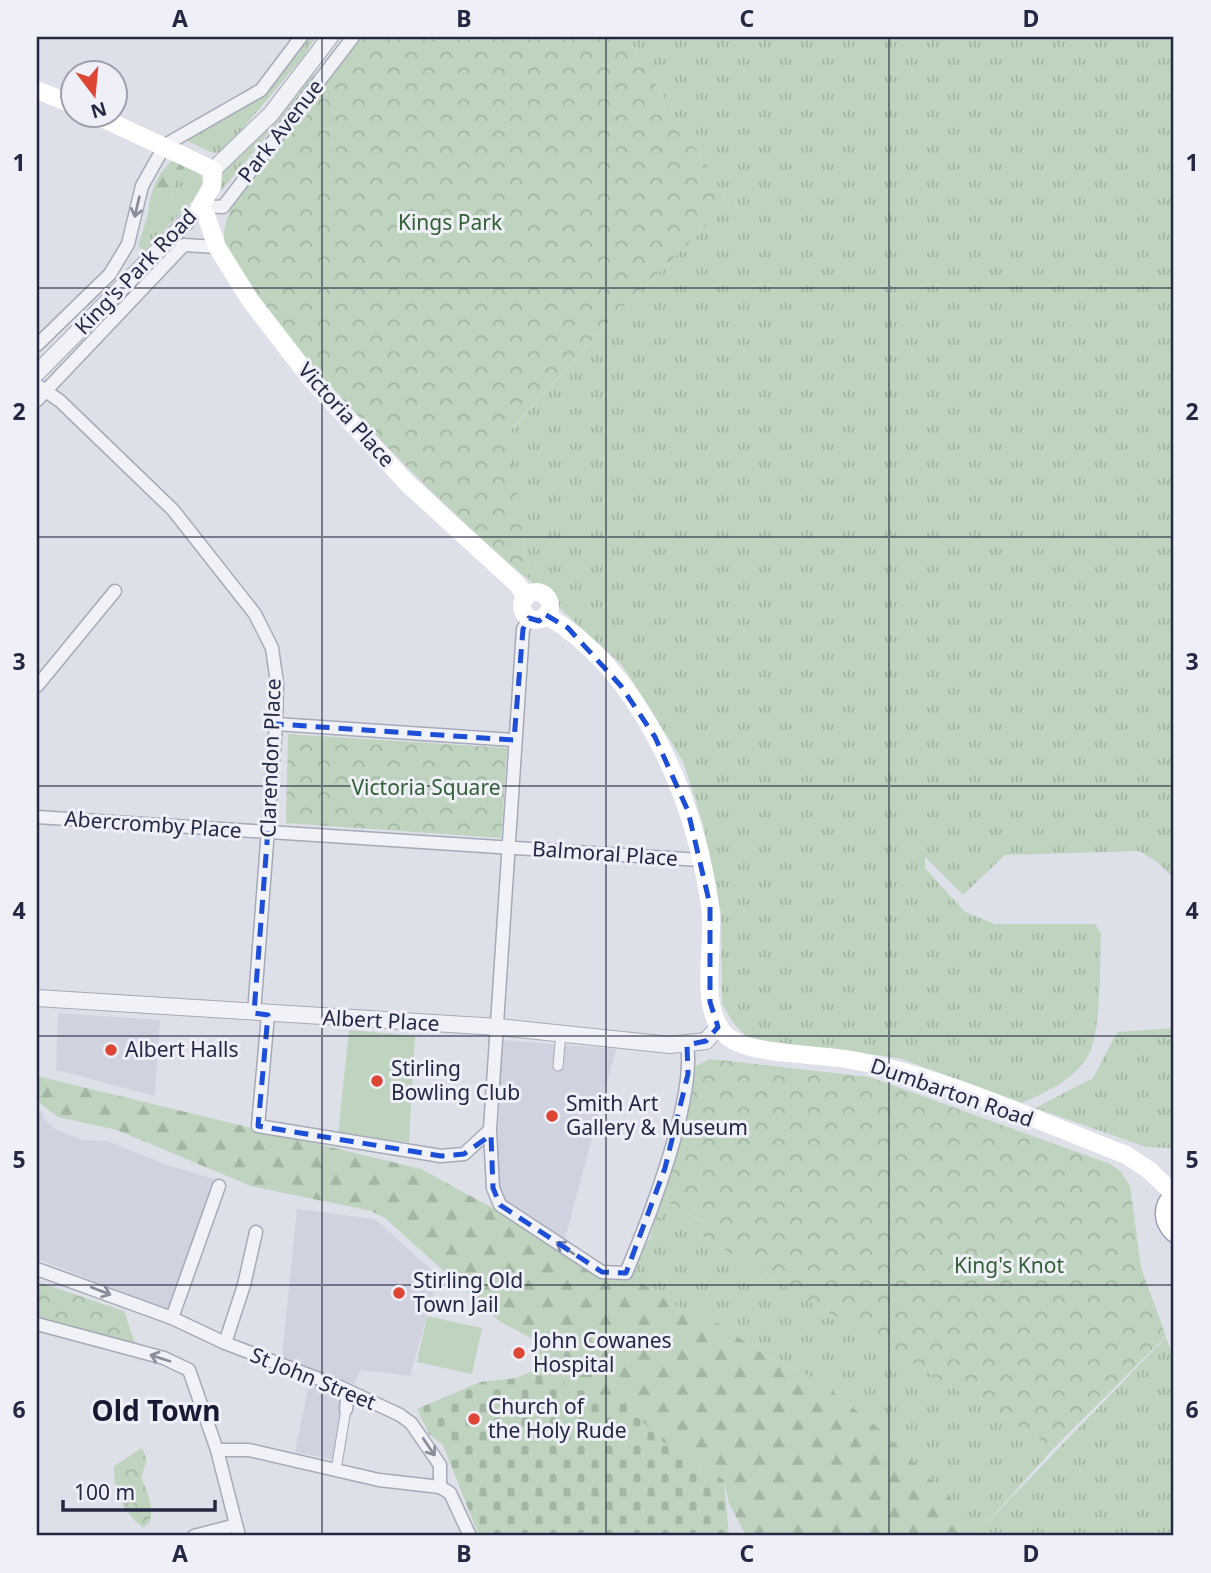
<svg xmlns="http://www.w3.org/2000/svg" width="1211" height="1573" viewBox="0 0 1211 1573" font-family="'Noto Sans',sans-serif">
<defs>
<pattern id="grass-tufts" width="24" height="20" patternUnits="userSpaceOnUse" patternTransform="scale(1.75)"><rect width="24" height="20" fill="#bed4be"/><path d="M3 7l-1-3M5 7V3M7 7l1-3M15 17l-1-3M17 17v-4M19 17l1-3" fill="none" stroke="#a3b6a4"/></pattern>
<pattern id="forest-firs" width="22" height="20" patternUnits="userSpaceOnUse" patternTransform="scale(1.75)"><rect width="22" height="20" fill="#bed4be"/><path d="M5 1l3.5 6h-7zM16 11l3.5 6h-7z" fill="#a3b6a4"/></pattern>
<pattern id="cemetery-stones" width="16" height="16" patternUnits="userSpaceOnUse" patternTransform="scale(1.75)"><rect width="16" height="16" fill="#bed4be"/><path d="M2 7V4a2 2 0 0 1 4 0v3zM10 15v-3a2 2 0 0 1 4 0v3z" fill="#a3b6a4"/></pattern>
<pattern id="park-crowns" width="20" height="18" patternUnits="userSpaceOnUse" patternTransform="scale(1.75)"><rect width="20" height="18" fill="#bed4be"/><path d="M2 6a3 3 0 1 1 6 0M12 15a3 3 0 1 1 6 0" fill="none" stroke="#a3b6a4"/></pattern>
</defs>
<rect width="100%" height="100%" fill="#dee0e9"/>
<g fill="#d0d2df">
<path d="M58 1013 160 1020 155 1096 56 1070Z"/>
<path d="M502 1040 616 1049 563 1246 504 1201 497 1177Z"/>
<path d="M37 1109 44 1113 43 1117 54 1129 83 1140 108 1141 167 1165 214 1179 169 1310 37 1259Z"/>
<path d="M297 1209 375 1219 438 1276 410 1376 360 1370 354 1384 282 1357Z"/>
<path d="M309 1384 342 1396 335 1460 295 1452Z"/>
</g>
<g fill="url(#grass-tufts)">
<path d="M301 37H316L303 57 223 152 213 153 187 141 186 136 263 92Z"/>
<path d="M627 37H1174V878L1157 862 1139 851 1005 855 963 895 925 857V868L965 912 995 924H1095L1101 933C1099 965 1103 1036 1085 1061 1069 1082 1044 1093 1022 1103L899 1058 759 1040 746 1036 735 1025 722 1004 721 913 703 824 683 761 622 665 531 582 507 434 620 310 729 204Z"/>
<path d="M306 69 315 77 222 190 212 186Z"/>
<path d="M186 165 201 175 203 185 198 195 144 251 138 246 148 214H156L171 201 173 186Z"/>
<path d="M1174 1028V1148L1146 1147 1035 1108 1093 1078 1117 1032Z"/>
<path d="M668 1201 703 1223 697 1233 1054 1448 980 1530 1166 1337 1174 1359V1536H969L965 1514 883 1432 821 1382 763 1354 719 1324 671 1303 629 1277 650 1237 654 1239Z"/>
</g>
<g fill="url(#forest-firs)">
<path d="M174 160 186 165 173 186 171 201 156 214H148C150 194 156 172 174 160Z"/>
<path d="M37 1076 421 1169 522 1224 603 1276 633 1277 671 1303 719 1324 763 1354 821 1382 883 1432 966 1514 969 1536H746L729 1503 724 1480 663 1442 622 1402 570 1387 534 1361 538 1342 499 1321 385 1218 371 1211 251 1186 117 1130 58 1117 37 1101Z"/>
</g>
<path fill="url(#cemetery-stones)" d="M534 1361 570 1387 622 1402 663 1442 724 1480 729 1536H479L443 1445 429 1434 417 1409 480 1382 516 1378 532 1371Z"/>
<g fill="url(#park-crowns)">
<path d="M359 37H627L729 204 620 310 507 433 531 582C442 507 363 425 287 336 268 314 237 283 227 255 220 235 226 217 236 199L349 54Z"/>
<path d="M288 734 507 748 501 838 286 823Z"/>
<path d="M710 1059 870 1077 1110 1164 1120 1171 1130 1186 1141 1268 1166 1336 1054 1448 697 1233 703 1222 668 1202 654 1239 650 1237 692 1097 696 1066Z"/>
<path d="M41 1283 124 1311 136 1346 37 1318V1296Z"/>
<path d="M142 1448 147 1460 141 1478C148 1492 155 1508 149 1524L142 1527C121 1508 114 1494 114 1466Z"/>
</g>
<g fill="#bed4be">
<path d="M349 1030 415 1036 409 1142 338 1135Z"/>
<path d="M427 1316 482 1328 472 1374 417 1362Z"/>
</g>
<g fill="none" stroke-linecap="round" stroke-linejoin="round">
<g stroke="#a6a9b7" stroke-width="11">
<g id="pedestrian">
<path d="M558 1066 561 1033"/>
<path d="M336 1470 346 1409"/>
</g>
</g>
<g stroke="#a6a9b7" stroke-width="15">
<g id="minor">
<path d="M201 206 223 207 353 37"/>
<path d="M37 345 110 274 128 244 142 186 165 145 261 90 301 37"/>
<path d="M37 385 60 401 173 510 255 614 272 648 277 683 276 724 254 1013"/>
<path d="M37 400 184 245 217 247"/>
<path d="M529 618 523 629 490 1130 493 1188 500 1205 602 1272 626 1273C648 1221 696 1099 687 1045"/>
<path d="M37 686 115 591"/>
<path d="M276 724 514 740"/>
<path d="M37 817 700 860"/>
<path d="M268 1015 258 1126 441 1156 464 1154 490 1130"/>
<path d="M37 1269 172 1318 225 1343 340 1387 400 1415 411 1423 440 1465V1487"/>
<path d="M172 1318 219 1186"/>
<path d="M37 1324 164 1358 189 1370 217 1450 239 1536"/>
<path d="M225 1343 244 1285 256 1232"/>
<path d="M346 1409 348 1392"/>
<path d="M217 1450H249L379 1480 440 1487 450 1493 470 1536"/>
<path d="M194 1536 236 1525"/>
</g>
</g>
<g stroke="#a6a9b7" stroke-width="18">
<g id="tertiary">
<path d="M213 170 271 114 330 37"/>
<path d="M37 373 199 209"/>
<path d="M37 998 498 1027 670 1045 706 1041 718 1027"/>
</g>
</g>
<g stroke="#9ca0b7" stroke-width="22">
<path id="primary" d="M1174 1195C1162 1207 1163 1221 1174 1232"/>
</g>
<use href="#pedestrian" stroke="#f1f2f7" stroke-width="9"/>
<use href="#minor" stroke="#f1f2f7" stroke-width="12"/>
<use href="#tertiary" stroke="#f1f2f7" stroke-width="16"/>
<g stroke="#fff" stroke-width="18">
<path d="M37 90 74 105"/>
<path d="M98 116 213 170 212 186 199 209 206 215 217 247 250 300 311 379 407 483 518 585 526 597"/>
<circle cx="536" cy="606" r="14"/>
<path d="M546 615C642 672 695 799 710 906 716 944 696 1011 728 1037 750 1055 822 1054 852 1060 946 1077 1037 1121 1126 1155L1149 1170 1174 1194"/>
</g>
<use href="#primary" stroke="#fff" stroke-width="19"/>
</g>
<defs><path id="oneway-shaft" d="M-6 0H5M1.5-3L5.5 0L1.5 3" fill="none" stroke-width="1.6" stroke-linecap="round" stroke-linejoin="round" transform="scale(1.75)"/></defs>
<g stroke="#8b8d9c">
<use href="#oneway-shaft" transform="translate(137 207) rotate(103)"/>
<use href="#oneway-shaft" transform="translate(565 1248) rotate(-146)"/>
<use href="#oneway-shaft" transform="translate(101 1291) rotate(21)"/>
<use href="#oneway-shaft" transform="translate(160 1358) rotate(-162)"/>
<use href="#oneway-shaft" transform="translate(429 1447) rotate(56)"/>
</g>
<path fill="none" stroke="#1d4ed8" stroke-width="5" stroke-dasharray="14 9" stroke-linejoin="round" d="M546 615 568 628 621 686 655 737 688 811 710 905V1002L718 1027 706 1041 687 1045 688 1074 665 1168 626 1273 602 1272 500 1205 493 1188 491 1135 464 1154 441 1156 258 1126 268 1015 254 1013 276 724 514 740 523 629 529 618 539 621Z"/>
<path fill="none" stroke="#252842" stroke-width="2" stroke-opacity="0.55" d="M322 37V1536M606 37V1536M889 37V1536M37 288H1174M37 537H1174M37 786H1174M37 1036H1174M37 1285H1174"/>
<g fill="#dd4634" stroke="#eeeff7" stroke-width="2.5">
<circle cx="111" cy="1050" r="7"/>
<circle cx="377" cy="1081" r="7"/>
<circle cx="552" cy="1116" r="7"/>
<circle cx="399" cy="1293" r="7"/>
<circle cx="519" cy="1353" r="7"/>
<circle cx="474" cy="1419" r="7"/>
</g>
<g text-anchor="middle" stroke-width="6" stroke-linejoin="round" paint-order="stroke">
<g font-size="21" fill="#252842" stroke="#eeeff7">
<text transform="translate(281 131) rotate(-52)" y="7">Park Avenue</text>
<text transform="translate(136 272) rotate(-46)" y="7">King's Park Road</text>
<text transform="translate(346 415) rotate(48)" y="7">Victoria Place</text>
<text transform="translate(271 758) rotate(-88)" y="7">Clarendon Place</text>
<text transform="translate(153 825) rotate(4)" y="7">Abercromby Place</text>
<text transform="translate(605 854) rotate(4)" y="7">Balmoral Place</text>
<text transform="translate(381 1021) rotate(3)" y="7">Albert Place</text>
<text transform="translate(952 1093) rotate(19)" y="7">Dumbarton Road</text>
<text transform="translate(313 1379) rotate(22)" y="7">St John Street</text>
</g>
<g font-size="21" fill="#316034" stroke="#eeeff7">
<text x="450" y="230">Kings Park</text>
<text x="426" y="795">Victoria Square</text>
<text x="1009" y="1273">King's Knot</text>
</g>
<g font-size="21" fill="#252842" stroke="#eeeff7" text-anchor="start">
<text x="125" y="1057">Albert Halls</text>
<text x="391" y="1076">Stirling<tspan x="391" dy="24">Bowling Club</tspan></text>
<text x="566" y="1111">Smith Art<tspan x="566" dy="24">Gallery &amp; Museum</tspan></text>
<text x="413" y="1288">Stirling Old<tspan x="413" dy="24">Town Jail</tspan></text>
<text x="533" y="1348">John Cowanes<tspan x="533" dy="24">Hospital</tspan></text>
<text x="488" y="1414">Church of<tspan x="488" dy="24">the Holy Rude</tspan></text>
</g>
<g font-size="28" font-weight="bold" fill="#181a33" stroke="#eeeff7">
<text x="156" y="1421">Old Town</text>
</g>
</g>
<rect width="1211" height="1573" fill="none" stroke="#eeeff7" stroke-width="77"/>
<g transform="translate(94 94) rotate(164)"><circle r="33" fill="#eeeff7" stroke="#9e9faf" stroke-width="2"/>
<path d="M0-5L12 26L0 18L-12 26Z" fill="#dd4634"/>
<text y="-10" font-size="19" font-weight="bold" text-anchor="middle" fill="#252842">N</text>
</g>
<path d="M63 1500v10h152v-10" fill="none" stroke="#252842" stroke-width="3.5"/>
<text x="74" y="1500" font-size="21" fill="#252842" stroke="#eeeff7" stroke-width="5" paint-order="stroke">100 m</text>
<rect x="38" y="38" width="1134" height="1496" fill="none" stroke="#252842" stroke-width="2.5"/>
<g font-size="23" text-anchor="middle" font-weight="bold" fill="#252842">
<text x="180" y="27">A</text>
<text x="464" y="27">B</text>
<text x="747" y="27">C</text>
<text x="1031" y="27">D</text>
<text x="19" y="171">1</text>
<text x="1192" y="171">1</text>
<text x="19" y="420">2</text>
<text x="1192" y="420">2</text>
<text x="19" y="670">3</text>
<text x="1192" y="670">3</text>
<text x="19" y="919">4</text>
<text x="1192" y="919">4</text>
<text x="19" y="1168">5</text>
<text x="1192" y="1168">5</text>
<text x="19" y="1418">6</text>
<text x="1192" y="1418">6</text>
<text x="180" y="1562">A</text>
<text x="464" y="1562">B</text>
<text x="747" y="1562">C</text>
<text x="1031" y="1562">D</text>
</g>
</svg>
